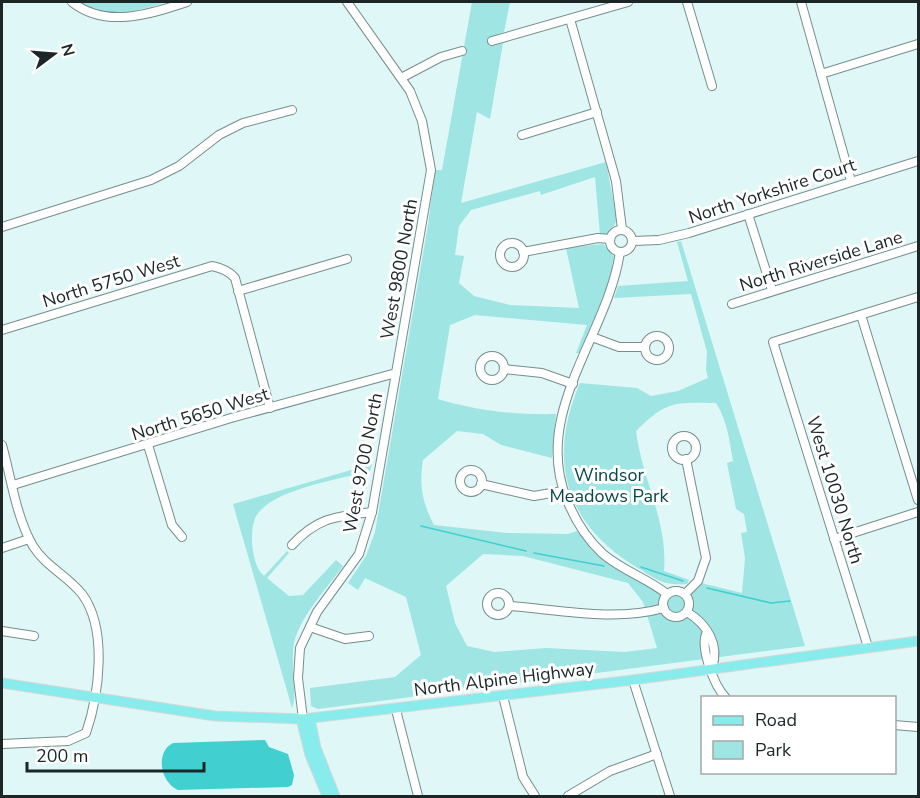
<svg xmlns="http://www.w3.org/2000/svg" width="920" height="798" viewBox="0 0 920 798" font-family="'Nunito Sans',sans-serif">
<rect width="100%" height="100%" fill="#dff7f6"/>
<g fill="#9ee5e4" fill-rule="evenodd">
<path d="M81 2H166C138 11 108 21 81 2Z"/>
<path d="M472 2H510L504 32 492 36 493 46 503 43 490 119 477 112 461 203 606 162 617 220 610 233 600 235 595 177 541 195 540 191 471 210 459 226 455 255 464 256 459 283 474 296 510 305 579 308 566 248 603 244 614 256 609 283 580 353H576L587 325 475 315 450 325 438 399C478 411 515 415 556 414L552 458 501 445 483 434 457 431 423 460C419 486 422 502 434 525L507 533 568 534 577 531 609 564 658 592 696 590 701 583 742 593 745 558 741 533 747 532 744 514 736 509 727 463 733 461C729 440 728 422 716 403 674 402 666 401 636 431 642 479 668 521 664 571L689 580 687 584C661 586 655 578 633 565 563 521 548 457 580 383L637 388 651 396 678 391 708 378 706 369 707 352 691 294 614 298 618 286 688 281 677 242 681 241 805 646 318 709 311 706 310 688 395 677 421 655 406 597 365 578 358 590 348 583 366 556 375 532 428 225 435 170H442ZM483 554 523 556 628 583 643 602 657 648 625 652 546 648 494 652 467 646 455 623 446 586Z"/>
<path d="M372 464 370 471C341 479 280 488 260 511 252 519 252 531 252 542 253 554 255 568 264 576L287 551 289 553 267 578 289 596 303 595 336 560 343 566C327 588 304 612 295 639 289 658 298 698 292 708L233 504Z"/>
</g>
<path fill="#42cfcf" d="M265 740 269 747 288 754 294 775 292 785 288 787 178 790C160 782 155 752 173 743Z"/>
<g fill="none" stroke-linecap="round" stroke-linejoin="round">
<g stroke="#42cfcf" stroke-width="1.5">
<path d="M421 526 526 551"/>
<path d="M534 553 604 566"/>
<path d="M641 567 683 581"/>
<path d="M707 588 771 603 790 601"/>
</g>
<g stroke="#788d8d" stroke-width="10">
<g id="minor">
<path d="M72 2C106 29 150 14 187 2"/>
<path d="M687 2 712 86"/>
<path d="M801 2 851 181"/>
<path d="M570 19 616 181 622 229"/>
<path d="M492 41 628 2"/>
<path d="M821 74 918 44"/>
<path d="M403 77 441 57 462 51"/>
<path d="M522 135 597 112"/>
<path d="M748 214 772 290"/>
<path d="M2 227 151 180 179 166 219 135 243 123 292 110"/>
<circle cx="621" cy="241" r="11"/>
<path d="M633 241 659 240 689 233 918 161"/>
<circle cx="512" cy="255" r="12"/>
<path d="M523 252 598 238 610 239"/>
<path d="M620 252C608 335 531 412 567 500 575 520 586 538 602 553 621 570 647 578 667 594"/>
<path d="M238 291 347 259"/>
<path d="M732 304 918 246"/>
<path d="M861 315 918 500"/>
<path d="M2 330 212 266C222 268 229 271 235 278L270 408"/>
<circle cx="657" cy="348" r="12"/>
<path d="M592 337 619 347H645"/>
<circle cx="492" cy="368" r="12"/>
<path d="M504 369 542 373 573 384"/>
<circle cx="684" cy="448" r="12"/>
<path d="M2 445C11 477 16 517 33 546 45 566 68 576 82 594 108 629 99 695 86 733L68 741 2 744"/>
<path d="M148 445 172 525 182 537"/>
<circle cx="471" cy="481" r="11"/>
<path d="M481 484 534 496 563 491"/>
<path d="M13 485 231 418 396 373"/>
<path d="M834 539 918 512"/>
<path d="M292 545C318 517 335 517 372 512"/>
<path d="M2 548 29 539"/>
<circle cx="676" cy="604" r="13"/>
<circle cx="498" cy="604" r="11"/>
<path d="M685 594 698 581 706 558 686 459"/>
<path d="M510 606C560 610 614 622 664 608"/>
<path d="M687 612C707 624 720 645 712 668"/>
<path d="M310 627 345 639 369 636"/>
<path d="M2 631 34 636"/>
<path d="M707 632C699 646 714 686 726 698"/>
<path d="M868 647 773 342 918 297"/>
<path d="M633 680 670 796"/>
<path d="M503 696 523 777 535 796"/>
<path d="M396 710 418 796"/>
<path d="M303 719 298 678 300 648 317 612 359 554 372 512 431 170 422 121 410 91 347 2"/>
<path d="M894 725 918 727"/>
<path d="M568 796 610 771 657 754"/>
</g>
</g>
<g stroke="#d6d8d8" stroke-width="11">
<g id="major">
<path d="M2 683 215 716 303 719 633 680 918 641"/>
<path d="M301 719 310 755 327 796"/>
<path d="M310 719 316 748 335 796"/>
</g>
</g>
<use href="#minor" stroke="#fff" stroke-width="8"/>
<use href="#major" stroke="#89ecec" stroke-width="9"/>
</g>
<g text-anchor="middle" stroke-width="6" stroke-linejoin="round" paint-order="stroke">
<g font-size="18" fill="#1d2626" stroke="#fff">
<text transform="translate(772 191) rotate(-18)" y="6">North Yorkshire Court</text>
<text transform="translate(821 261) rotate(-17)" y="6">North Riverside Lane</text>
<text transform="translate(399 269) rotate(-80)" y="6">West 9800 North</text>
<text transform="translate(111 281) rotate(-17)" y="6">North 5750 West</text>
<text transform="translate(200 414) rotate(-17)" y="6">North 5650 West</text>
<text transform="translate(363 463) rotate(-79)" y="6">West 9700 North</text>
<text transform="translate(835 490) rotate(73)" y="6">West 10030 North</text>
<text transform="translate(504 679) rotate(-7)" y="6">North Alpine Highway</text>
</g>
<g font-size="18" fill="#074748" stroke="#fff">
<text x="609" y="481">Windsor<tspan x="609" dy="21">Meadows Park</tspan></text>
</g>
</g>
<rect width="920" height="798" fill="none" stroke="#1d2626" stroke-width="6"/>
<rect x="701" y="696" width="195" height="78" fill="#ffffff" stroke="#a5a8a8" stroke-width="1.5"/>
<rect x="713" y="716" width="30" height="9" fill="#89ecec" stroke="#a5a8a8" stroke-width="1.5"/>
<text x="755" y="726" font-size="18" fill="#1d2626">Road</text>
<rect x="713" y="741" width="30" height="18" fill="#9ee5e4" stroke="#a5a8a8" stroke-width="1.5"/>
<text x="755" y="756" font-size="18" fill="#1d2626">Park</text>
<g transform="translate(54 54) rotate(74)" stroke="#ffffff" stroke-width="4.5" paint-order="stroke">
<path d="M0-4.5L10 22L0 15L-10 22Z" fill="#1d2626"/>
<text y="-9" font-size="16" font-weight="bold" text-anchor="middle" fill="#1d2626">N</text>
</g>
<path d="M27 762v9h177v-9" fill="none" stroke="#1d2626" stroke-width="3"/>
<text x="36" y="762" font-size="18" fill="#1d2626" stroke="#ffffff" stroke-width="4.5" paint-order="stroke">200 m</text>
</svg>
